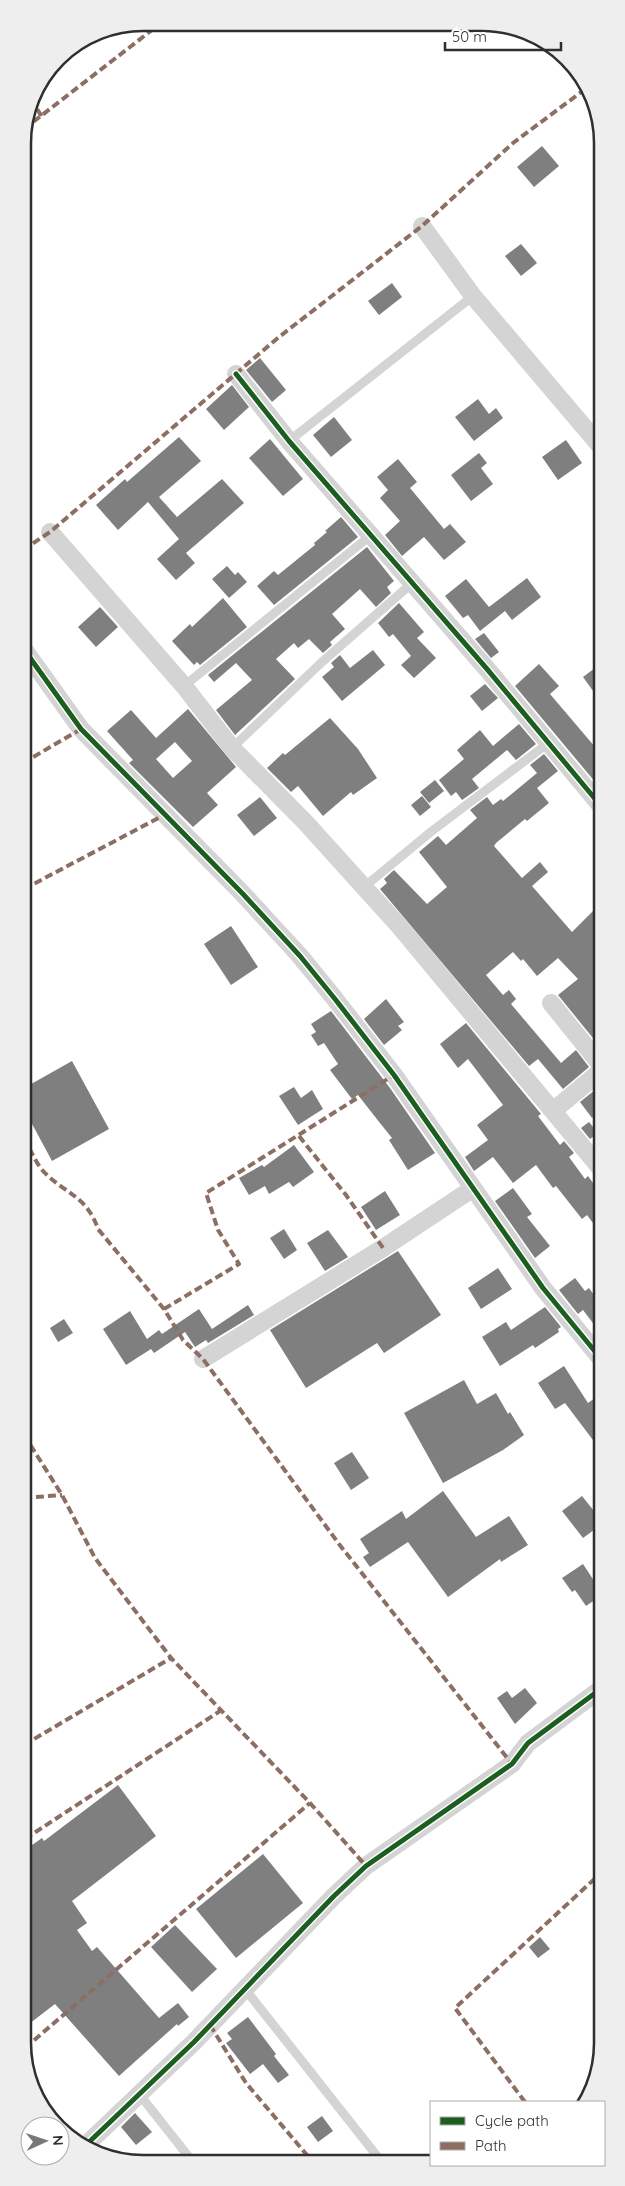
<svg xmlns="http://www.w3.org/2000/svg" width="625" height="2186" viewBox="0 0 625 2186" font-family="Quicksand,sans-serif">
<rect width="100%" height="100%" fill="#fff"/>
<g fill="#7f7f7f" fill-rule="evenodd">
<path d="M542 146 559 166 534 187 517 167Z"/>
<path d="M521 244 537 263 521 276 505 256Z"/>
<path d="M392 283 402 297 379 315 368 301Z"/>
<path d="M260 358 286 390 272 402 246 370Z"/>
<path d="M232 385 249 407 224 430 206 409Z"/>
<path d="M478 399 489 414 496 408 503 418 474 441 455 417Z"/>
<path d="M334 417 352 440 331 457 313 435Z"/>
<path d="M179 437 201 461 159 497 177 517 222 479 244 503 186 553 195 563 176 580 157 559 179 539 148 502 118 530 96 505 125 479 127 482Z"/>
<path d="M270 439 303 479 283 496 249 458Z"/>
<path d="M566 440 582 463 558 480 542 457Z"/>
<path d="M479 453 487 463 481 468 493 484 471 501 451 475Z"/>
<path d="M398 459 417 482 410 488 444 529 450 524 466 542 444 560 424 537 402 556 385 535 400 521 380 498 388 490 377 477Z"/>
<path d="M341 517 358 537 274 605 257 586 274 571 278 575 315 545 314 543 327 532 325 531Z"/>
<path d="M367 547 394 581 387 587 391 593 376 607 360 589 332 614 345 629 330 642 332 645 323 653 309 639 298 648 294 643 276 659 295 679 235 735 216 710 252 680 236 663 214 682 208 675Z"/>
<path d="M227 566 235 575 238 572 247 582 229 598 212 579Z"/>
<path d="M527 578 541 597 512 620 505 611 480 631 468 615 463 618 445 596 466 579 489 607Z"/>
<path d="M223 598 247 627 200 665 197 662 194 665 172 641 190 624 192 627Z"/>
<path d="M399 603 424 632 417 638 436 658 414 678 401 665 411 656 393 634 389 637 378 623Z"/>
<path d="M100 607 118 627 96 647 78 627Z"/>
<path d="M484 633 499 652 491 658 475 639Z"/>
<path d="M373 650 385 665 342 701 322 677 334 667 331 663 340 655 350 668Z"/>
<path d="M539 664 559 686 550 694 601 754V789L515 686Z"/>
<path d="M595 668 601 677V702L583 677Z"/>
<path d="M485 684 498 698 482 711 470 696Z"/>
<path d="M188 709 236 767 207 793 218 805 193 827 129 763 133 760 107 731 131 710 156 738ZM175 742 192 761 173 778 156 759Z"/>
<path d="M330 718 358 749 377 778 353 795 351 792 323 816 298 786 291 792 267 768 283 753 285 755Z"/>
<path d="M519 724 536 744 516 760 507 750 472 779 479 788 462 800 456 792 451 796 439 780 464 759 457 750 480 730 493 746Z"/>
<path d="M544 754 558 771 537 788 549 803 527 821 525 819 496 843 494 846 522 878 540 862 548 872 532 886 572 932 601 903V1048L558 995 578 979 558 958 537 976 523 959 521 961 513 952 486 975 503 995 509 990 516 999 511 1004 561 1063 576 1050 589 1067 563 1089 538 1059 529 1066 380 889 387 883 384 879 394 870 427 904 447 887 419 852 438 836 446 845 477 818 470 810 487 797 493 805 501 799 503 801 537 773 530 765Z"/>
<path d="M435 780 444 791 429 803 420 792Z"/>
<path d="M422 796 431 807 420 816 411 805Z"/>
<path d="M260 797 277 818 254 836 237 815Z"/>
<path d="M231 926 258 967 231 985 204 944Z"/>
<path d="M386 999 404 1022 398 1026 402 1030 384 1045 364 1019Z"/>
<path d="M331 1011 390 1088 435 1153 408 1170 389 1140 392 1138 376 1118 358 1095 352 1099 330 1070 338 1064 324 1043 318 1046 311 1035 316 1032 311 1024Z"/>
<path d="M466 1023 541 1114 538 1116 560 1145 564 1141 574 1153 569 1157 585 1179 588 1176 601 1194V1234L587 1215 582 1219 556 1186 553 1188 536 1165 513 1183 493 1157 474 1171 465 1157 488 1140 477 1125 503 1105 468 1059 458 1068 440 1044Z"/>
<path d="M72 1061 109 1129 52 1161 24 1109V1088Z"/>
<path d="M601 1085V1111L592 1118 580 1102Z"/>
<path d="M294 1087 301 1098 312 1090 323 1109 298 1125 279 1096Z"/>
<path d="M589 1122 598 1133 590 1139 581 1128Z"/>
<path d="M294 1145 314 1172 293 1187 289 1182 269 1194 265 1186 249 1195 239 1178 262 1165 264 1167Z"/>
<path d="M513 1188 532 1214 527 1217 550 1246 535 1258 495 1201Z"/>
<path d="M385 1191 400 1215 376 1230 361 1207Z"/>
<path d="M284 1229 297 1250 284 1259 270 1238Z"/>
<path d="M328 1230 348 1257 325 1271 307 1243Z"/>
<path d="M398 1251 441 1315 384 1353 377 1343 306 1388 270 1330Z"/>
<path d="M498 1268 512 1289 481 1309 468 1288Z"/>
<path d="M575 1278 585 1291 589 1288 601 1305 602 1335 583 1310 578 1314 559 1290Z"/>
<path d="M248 1305 254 1315 208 1343 206 1340 195 1347 185 1332 154 1353 151 1349 126 1365 103 1329 130 1311 147 1339 159 1330 162 1334 199 1309 212 1329Z"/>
<path d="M545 1307 561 1327 558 1329 559 1332 535 1348 533 1345 500 1366 482 1337 506 1322 511 1330Z"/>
<path d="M64 1319 73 1333 58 1342 50 1328Z"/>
<path d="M564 1366 588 1403 602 1393V1452L565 1403 555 1409 538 1383Z"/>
<path d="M464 1380 477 1404 496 1393 508 1414 510 1412 524 1435 503 1450 443 1483 404 1413Z"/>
<path d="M352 1452 369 1478 351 1490 334 1463Z"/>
<path d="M443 1491 476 1537 509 1516 528 1545 501 1562 500 1559 448 1597 408 1542 370 1567 363 1557 369 1553 360 1539 402 1511 406 1519Z"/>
<path d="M582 1496 602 1521V1524L583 1538 562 1511Z"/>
<path d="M583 1564 602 1593V1595L586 1606 575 1590 572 1592 562 1578Z"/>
<path d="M525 1688 537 1703 515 1724 497 1698 507 1691 512 1698Z"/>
<path d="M118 1785 156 1836 72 1901 87 1923 77 1930 92 1951 97 1947 159 2018 178 2003 189 2017 178 2026 177 2024 119 2076 55 2004 25 2027V1850L42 1838 44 1841Z"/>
<path d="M263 1854 303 1903 236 1958 196 1909Z"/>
<path d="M175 1925 217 1969 192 1992 151 1947Z"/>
<path d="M540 1937 550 1949 538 1958 529 1947Z"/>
<path d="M248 2017 276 2054 274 2056 289 2075 278 2083 263 2064 250 2074 226 2043 232 2039 227 2033Z"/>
<path d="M135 2113 152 2132 136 2145 121 2127Z"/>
<path d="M322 2116 333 2131 318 2142 307 2127Z"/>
</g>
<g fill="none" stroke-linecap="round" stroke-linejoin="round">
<g stroke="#d4d4d4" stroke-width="9">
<path d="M289 441 473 296"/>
<path d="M184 686 370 536"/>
<path d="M232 748 322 662 411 584"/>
<path d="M364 887 432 831 547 744"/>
<path d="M245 1989 381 2161"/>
<path d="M140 2095 192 2161"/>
</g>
<g stroke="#d4d4d4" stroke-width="18">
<path d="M422 226 473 296 601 447"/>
<path d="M236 374 289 441 487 669 601 806"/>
<path d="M50 532 184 686 232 748 306 823 400 927 601 1169"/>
<path d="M23 648 81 729 243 894 300 956 335 999 394 1075 543 1288 602 1360"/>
<path d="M551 1003 601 1065"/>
<path d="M554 1110 601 1071"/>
<path d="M203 1359 383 1248 472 1189"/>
<path d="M87 2144 194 2042 334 1896 366 1866 512 1764 528 1743 602 1688"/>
</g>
<g stroke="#8d6e63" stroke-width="4" stroke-dasharray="8 4" stroke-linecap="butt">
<path d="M31 99 42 117"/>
<path d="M24 129 161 23"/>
<path d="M23 550 50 532 279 337 422 226 513 143 584 90"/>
<path d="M23 763 81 729"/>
<path d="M24 889 166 814"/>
<path d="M299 1136 346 1195 383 1248"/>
<path d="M24 1138C30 1149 37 1166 46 1174 68 1195 87 1197 98 1229L164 1309 183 1340 203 1359 339 1544 512 1764"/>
<path d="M164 1309 239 1264 218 1230 206 1193 394 1075"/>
<path d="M24 1435 62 1495 95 1558 171 1658 310 1803 366 1866"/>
<path d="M24 1498 62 1495"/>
<path d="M24 1745 171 1658"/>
<path d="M25 1839 220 1711"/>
<path d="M210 2025 246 2083 312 2161"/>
<path d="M25 2048 310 1803"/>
<path d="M525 2102 455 2008 602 1872"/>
</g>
<g stroke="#fff" stroke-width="8">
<g id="cycleway">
<path d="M236 374 289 441 487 669 601 806"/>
<path d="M23 648 81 729 243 894 300 956 335 999 394 1075 543 1288 602 1360"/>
<path d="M87 2144 194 2042 334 1896 366 1866 512 1764 528 1743 602 1688"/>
</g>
</g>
<use href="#cycleway" stroke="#1b5e20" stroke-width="5"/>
</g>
<path d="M0 0H625V2186H0ZM143 31H482A112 112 0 0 1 594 143V2043A112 112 0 0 1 482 2155H143A112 112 0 0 1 31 2043V143A112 112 0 0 1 143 31Z" fill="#eee" fill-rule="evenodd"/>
<path fill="none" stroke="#2f2f2f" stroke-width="2.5" d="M143 31H482A112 112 0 0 1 594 143V2043A112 112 0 0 1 482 2155H143A112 112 0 0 1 31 2043V143A112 112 0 0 1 143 31Z"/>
<rect x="430" y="2101" width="175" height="65" fill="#ffffff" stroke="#acacac"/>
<rect x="440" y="2117" width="25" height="8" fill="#1b5e20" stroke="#acacac"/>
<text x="475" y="2126" font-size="15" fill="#2f2f2f">Cycle path</text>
<rect x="440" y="2142" width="25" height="8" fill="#8d6e63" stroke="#acacac"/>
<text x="475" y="2151" font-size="15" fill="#2f2f2f">Path</text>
<g transform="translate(45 2141) rotate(87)"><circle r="24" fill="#ffffff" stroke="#acacac"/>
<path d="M0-4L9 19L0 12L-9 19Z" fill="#787878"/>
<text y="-8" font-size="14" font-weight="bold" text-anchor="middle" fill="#2f2f2f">N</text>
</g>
<path d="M445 42v8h116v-8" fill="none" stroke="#2f2f2f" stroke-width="2.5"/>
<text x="452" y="42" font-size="15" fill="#2f2f2f" stroke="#ffffff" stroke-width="4" paint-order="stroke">50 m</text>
</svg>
